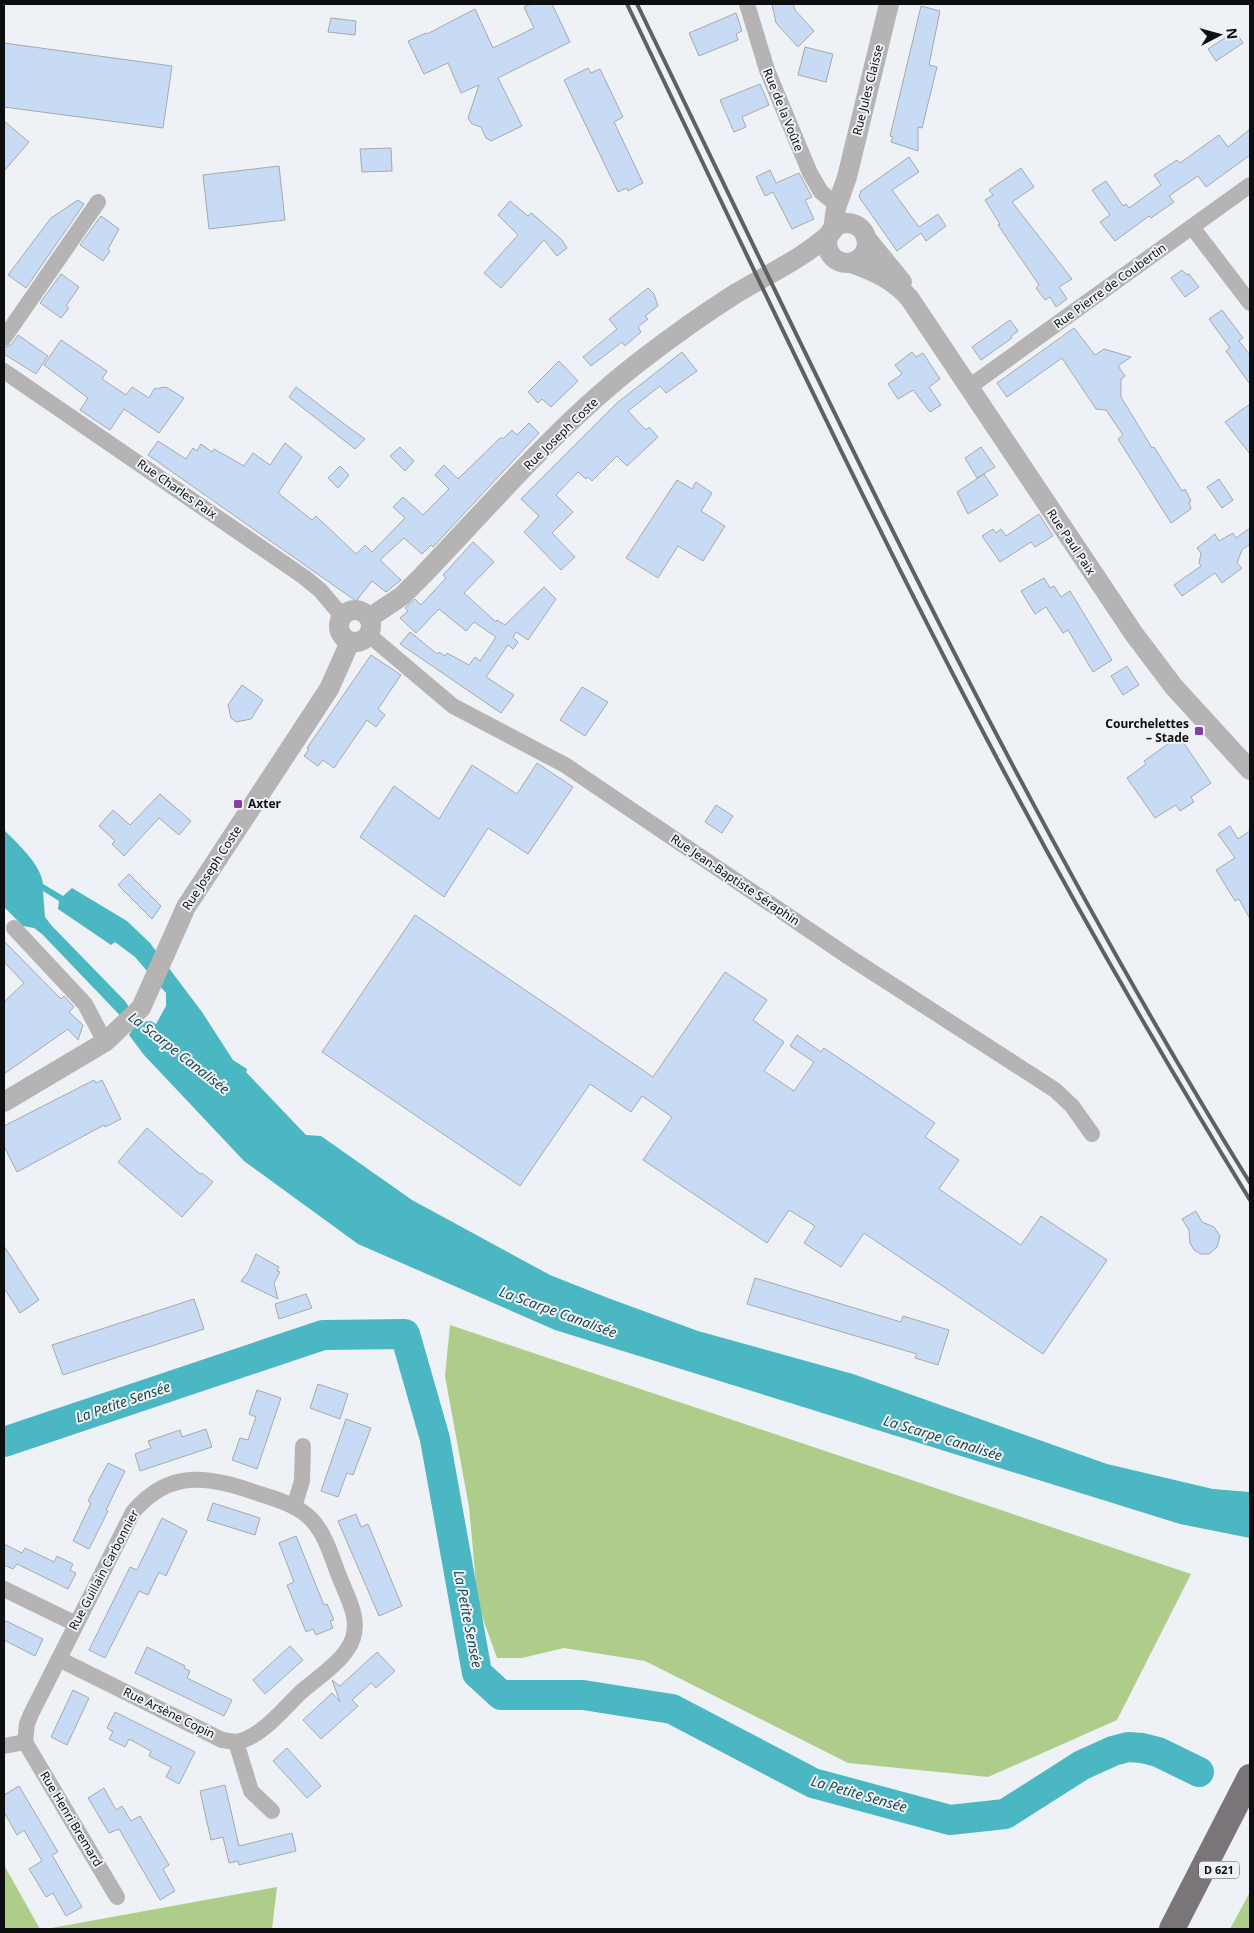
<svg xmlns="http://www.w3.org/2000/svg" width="1254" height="1933" viewBox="0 0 1254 1933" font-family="'Noto Sans',sans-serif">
<rect width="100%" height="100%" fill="#eef2f6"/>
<g fill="#aecd8a">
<path d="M450 1325 1191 1574 1117 1720 988 1777 848 1763 645 1661 564 1648 522 1658H497L478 1605 469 1507 445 1376Z"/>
<path d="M4 1865 40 1929H4Z"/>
<path d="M277 1887 272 1929H46Z"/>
<path d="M1250 1892V1929H1230Z"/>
</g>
<path fill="#4bb7c3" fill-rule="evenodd" d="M4 830C17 843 41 864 43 884L63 896 72 888 127 921 150 943 202 1012 233 1060 247 1069 246 1072 306 1135 321 1136 412 1200 550 1275 608 1298 698 1331 853 1374 1107 1464 1213 1489 1250 1492V1538L1180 1524 555 1330 358 1244 244 1161 144 1055 129 1035 133 1029 42 934 34 928 23 926 4 907ZM43 891 59 901 58 909 111 945 115 942 135 957 166 993V1006L156 1024 151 1021 139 1022 125 1001 52 926 45 917Z"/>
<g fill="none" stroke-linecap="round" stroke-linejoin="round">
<path stroke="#4bb7c3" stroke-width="30" d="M4 1442 323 1335 405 1334 435 1439 477 1673 501 1695H583L672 1709 813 1783 950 1820 1005 1814 1082 1765 1113 1751 1128 1747 1142 1748 1158 1752 1199 1772"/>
</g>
<g fill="#c7dcf4" stroke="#a6a9ad">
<path d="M531 4H552L570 42 498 78 522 126 491 141 486 138 481 127 472 124 468 118 479 85 461 93 448 63 424 74 408 41 426 33 427 34 475 9 493 48 534 28 524 7Z"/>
<path d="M772 4H793L795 10 814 31 798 47 776 23Z"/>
<path d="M921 6 940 11 929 65 937 67 922 128 918 127V151L891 142 893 137 890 136Z"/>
<path d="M736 13 742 31 736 34 738 40 699 56 689 33Z"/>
<path d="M331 18 356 21 355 35 328 32Z"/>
<path d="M1235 31 1243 43 1216 61 1208 49Z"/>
<path d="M4 43 172 66 163 128 4 107Z"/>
<path d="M805 47 833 54 826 82 798 75Z"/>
<path d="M588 68 591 73 600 69 623 117 614 122 643 183 628 191 627 188 618 192 564 80Z"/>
<path d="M760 84 769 105 742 117 746 127 734 132 720 100Z"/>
<path d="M4 121 29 142 4 171Z"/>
<path d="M1250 129V155L1206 187 1198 176 1169 196 1174 202 1151 218 1149 216 1115 241 1100 222 1110 215 1092 190 1106 181 1123 206 1126 204 1129 208 1161 185 1154 175 1177 160 1180 163 1219 135 1228 147Z"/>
<path d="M391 148 392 171 362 172 360 149Z"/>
<path d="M909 157 919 172 892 190 919 227 938 214 946 226 926 241 921 233 897 251 859 197 861 191Z"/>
<path d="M279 166 285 220 209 229 203 175Z"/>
<path d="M1021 168 1034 187 1012 202 1072 279 1059 287 1067 299 1056 307 1050 297 1045 300 1036 288 1039 285 998 225 1000 224 985 200 993 195 989 190Z"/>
<path d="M770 170 776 183 799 173 812 197 805 200 814 219 792 229 773 192 765 196 756 177Z"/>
<path d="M78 200 84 204 26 288 8 275 51 218Z"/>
<path d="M510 201 528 216 531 213 535 216 562 240 567 248 557 256 544 240 501 288 484 273 518 235 498 215Z"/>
<path d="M101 216 119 229 108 249 110 251 103 261 80 245Z"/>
<path d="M1182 270 1187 275 1189 274 1199 287 1185 297 1171 278Z"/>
<path d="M61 274 79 287 66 306 69 308 61 318 40 303Z"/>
<path d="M648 288 654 294 658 306 645 316 648 319 638 327 641 332 625 346 622 342 591 366 583 357 617 329 609 319Z"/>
<path d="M1222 310 1243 338 1239 341 1250 355V384L1226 351 1230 348 1209 319Z"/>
<path d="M1010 320 1018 331 1011 336 1012 338 981 360 972 347Z"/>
<path d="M1074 328 1095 355 1104 349 1131 357 1118 366 1125 376 1121 379V397L1152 448 1154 447 1182 491 1185 489 1191 501 1189 502 1191 509 1171 523 1118 439 1123 435 1106 410 1096 409 1062 358 1007 397 997 383Z"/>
<path d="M18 335 48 356 36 374 4 354V348L12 344Z"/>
<path d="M61 340 107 371 102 379 126 395 132 387 149 398 154 389 166 387 184 398 159 433 124 409 110 430 80 410 88 398 44 365Z"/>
<path d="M682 352 697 371 666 393 660 386 628 411 646 430 649 427 658 437 627 466 617 456 592 481 588 477 586 479 578 472 556 495 573 512 552 533 575 557 561 570 524 532 539 516 521 499 617 403Z"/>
<path d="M912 352 916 357 923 353 940 379 929 387 941 405 930 412 913 390 898 399 888 384 902 374 895 365Z"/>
<path d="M559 361 578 381 551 407 542 399 538 403 528 392Z"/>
<path d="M296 387 343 423 365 439 355 449 289 397Z"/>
<path d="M1250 404V454L1225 422Z"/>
<path d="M529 423 539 433 433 547 431 545 422 554 404 538 380 560 401 580 386 592 372 581 356 601 148 455 158 441 186 459 193 448 197 451 201 444 212 452 214 449 244 466 253 453 270 465 285 443 302 457 278 493 312 520 316 516 356 554 365 545 372 552 405 518 393 507 403 497 423 515 449 489 435 475 444 465 458 479 500 438H504L512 430 517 435Z"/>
<path d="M400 447 414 461 405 471 390 456Z"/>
<path d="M981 447 995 467 977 478 965 458Z"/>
<path d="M340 466 349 475 338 488 328 478Z"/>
<path d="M984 474 998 495 968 514 957 492Z"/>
<path d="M1219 479 1233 500 1222 508 1207 487Z"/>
<path d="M677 480 692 489 696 482 712 493 701 511 725 526 703 561 678 546 658 578 626 558Z"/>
<path d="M1039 514 1053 536 1035 547 1031 542 1000 562 982 536 993 529 996 533 1001 529 1006 536Z"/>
<path d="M1250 528V544L1242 550 1237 563 1242 568 1222 583 1215 573 1182 596 1174 585 1201 566 1199 563 1201 553 1197 548 1215 534 1219 541 1233 533 1236 538Z"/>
<path d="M473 542 494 562 464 593 496 622 497 620 505 625 544 587 556 599 528 640 516 632 513 637 518 642 513 649 508 645 486 677 514 695 501 713 400 644 410 632 437 654 439 652 445 656 447 653 469 665 475 657 480 661 496 637 474 622 466 631 439 609 416 633 400 618 408 611 405 608 415 599 421 605 446 578 443 575Z"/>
<path d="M1044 578 1050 588 1054 586 1061 597 1070 591 1112 660 1093 672 1068 630 1063 633 1046 607 1035 614 1021 591Z"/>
<path d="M371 655 401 675 378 709 385 715 376 727 367 720 334 768 323 760 318 766 304 756 309 749 307 748Z"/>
<path d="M1127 666 1139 685 1123 695 1111 676Z"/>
<path d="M242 685 263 700 251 719 236 722 231 718 228 705Z"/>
<path d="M582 687 608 702 585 736 560 720Z"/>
<path d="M1179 736 1211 783 1191 797 1194 802 1180 811 1176 805 1155 818 1127 778 1146 764 1144 761Z"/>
<path d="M537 763 573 787 528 854 488 828 444 897 360 837 394 786 439 819 472 765 517 794Z"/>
<path d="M160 794 191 821 179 835 159 818 124 856 112 844 115 841 99 826 113 810 130 825Z"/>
<path d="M716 805 733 816 722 833 705 822Z"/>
<path d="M1230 826 1238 839 1250 831V919L1239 899 1235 901 1216 870 1235 858 1218 834Z"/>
<path d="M129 874 161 906 152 919 118 885Z"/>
<path d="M415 915 653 1077 725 972 767 1000 753 1020 784 1042 764 1071 794 1091 814 1062 790 1046 797 1035 821 1052 824 1048 935 1123 925 1137 959 1160 939 1189 1021 1245 1041 1216 1107 1260 1043 1354 864 1233 841 1267 804 1243 815 1226 789 1210 767 1243 643 1160 672 1117 642 1096 631 1112 590 1084 520 1186 322 1052Z"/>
<path d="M4 941 61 999 64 996 74 1007 69 1012 83 1025 78 1040 68 1029 4 1074V1002L24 983 4 962Z"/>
<path d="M94 1080 96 1083 102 1080 121 1119 105 1127 104 1125 17 1172 4 1146V1126Z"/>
<path d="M147 1128 200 1174 202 1173 213 1182 182 1217 118 1162Z"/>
<path d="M1196 1211 1202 1222 1214 1227 1220 1236 1217 1247 1209 1254H1201L1194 1250 1190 1243 1189 1230 1182 1219Z"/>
<path d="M4 1246 39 1300 20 1313 4 1288Z"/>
<path d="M256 1254 279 1267 277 1271 280 1272 274 1283 278 1299 241 1281 248 1272Z"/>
<path d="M755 1278 901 1322 903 1316 949 1330 938 1365 915 1358 917 1354 747 1304Z"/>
<path d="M306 1294 312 1308 279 1319 275 1304Z"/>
<path d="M194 1299 204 1329 63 1375 52 1345Z"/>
<path d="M318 1384 348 1394 340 1419 310 1408Z"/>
<path d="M257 1390 281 1398 257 1469 232 1460 240 1438 248 1440 256 1417 249 1414Z"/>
<path d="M346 1419 371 1428 353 1475 347 1473 338 1497 321 1491Z"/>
<path d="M206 1429 212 1447 140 1471 135 1454 151 1448 148 1441 180 1430 182 1437Z"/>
<path d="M108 1463 125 1471 106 1510 108 1511 89 1549 73 1541 91 1503 88 1501Z"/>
<path d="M213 1503 260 1518 255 1535 207 1520Z"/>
<path d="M356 1514 361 1527 368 1524 402 1606 379 1616 338 1521Z"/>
<path d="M162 1518 187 1531 166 1576 159 1572 148 1595 139 1591 105 1658 89 1650 130 1567 137 1570Z"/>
<path d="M296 1536 324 1605 327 1604 334 1620 330 1621 333 1628 316 1635 313 1629 306 1632 287 1585 294 1582 279 1543Z"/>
<path d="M4 1544 22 1553 25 1548 54 1562 57 1556 73 1564 70 1570 76 1573 68 1589 17 1564 13 1569 4 1565Z"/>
<path d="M4 1620 43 1639 35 1656 4 1640Z"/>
<path d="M290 1646 303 1660 265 1694 253 1680Z"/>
<path d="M147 1647 185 1666 184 1668 190 1671 187 1678 232 1700 224 1716 135 1673Z"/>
<path d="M377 1652 395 1671 376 1688 371 1683 352 1700 358 1706 321 1739 303 1720 332 1693 340 1702 332 1680 340 1686Z"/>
<path d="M73 1690 89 1698 67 1745 51 1737Z"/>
<path d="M115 1712 195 1752 179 1784 166 1777 171 1767 149 1756 151 1751 129 1739 125 1747 109 1739 113 1732 107 1728Z"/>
<path d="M287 1748 321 1786 307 1798 273 1761Z"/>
<path d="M225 1785 239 1846 292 1833 296 1851 239 1865 238 1861 229 1863 223 1837 211 1840 200 1791Z"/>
<path d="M19 1786 58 1852 52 1855 82 1907 66 1916 53 1893 46 1897 29 1869 42 1861 24 1830 17 1835 4 1812V1795Z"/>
<path d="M104 1788 116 1810 122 1806 131 1821 140 1816 169 1865 163 1869 175 1891 160 1900 119 1829 109 1833 88 1798Z"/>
</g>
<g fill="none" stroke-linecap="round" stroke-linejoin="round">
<g stroke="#b5b3b4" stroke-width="16">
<path d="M747 4 767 70 810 173 821 192 837 205"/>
<path d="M1192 227 1250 303"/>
<path d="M4 338 98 202"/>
<path d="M4 371 304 577 320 590 342 616"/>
<path d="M969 387 1250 185"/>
<path d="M369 635 453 706 565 765 849 957 1055 1090 1072 1106 1092 1134"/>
<path d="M14 928 85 1004 105 1042"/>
<path d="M294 1507 302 1481 303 1446"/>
<path d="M4 1589 76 1624"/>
<path d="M59 1659 222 1740 236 1742 251 1791 272 1811"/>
<path d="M25 1742 27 1724 31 1714 133 1512C171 1467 211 1477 260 1494 278 1500 297 1505 311 1519 327 1535 333 1563 342 1583 349 1601 359 1618 353 1638 346 1660 318 1677 301 1692 283 1709 261 1738 236 1742"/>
<path d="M25 1742 117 1897"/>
<path d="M4 1746 25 1742"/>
</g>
<g stroke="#b5b3b4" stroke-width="20">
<circle cx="847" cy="243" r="20"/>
<path d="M833 230 836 208 847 177 889 4"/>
<path d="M866 238 902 282"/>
<path d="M851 263C874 271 894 280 910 299L1134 634 1174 687 1250 770"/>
<circle cx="355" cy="626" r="16"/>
<path d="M369 618 402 596 423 575C492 503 559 424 639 362 670 338 702 315 735 294 768 274 802 259 831 233"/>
<path d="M4 1102 105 1042 141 1008 186 907 329 689 350 642"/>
</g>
<path stroke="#797578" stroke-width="26" d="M1172 1929 1250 1777"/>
<g stroke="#5e6062" stroke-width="4">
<path d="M627 4C746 252 862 503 991 747 1072 901 1159 1052 1250 1200"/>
<path d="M637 4C830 403 1016 805 1250 1183"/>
</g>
</g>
<g fill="#873bac" stroke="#eef2f6" stroke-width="2">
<rect x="1194" y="726" width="10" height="10" rx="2.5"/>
<rect x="233" y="799" width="10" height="10" rx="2.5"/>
</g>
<g text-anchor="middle" stroke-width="4" stroke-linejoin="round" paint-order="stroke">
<rect fill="#eef2f6" stroke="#505255" stroke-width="1" x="1199" y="1861.5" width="40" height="17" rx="4"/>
<g font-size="11" font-weight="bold" fill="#0d0e10">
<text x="1219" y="1874">D 621</text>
</g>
<g font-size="12" fill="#0d0e10" stroke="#eef2f6">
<text transform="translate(868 90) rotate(-76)" y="4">Rue Jules Claisse</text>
<text transform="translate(783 110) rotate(68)" y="4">Rue de la Voûte</text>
<text transform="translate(1110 286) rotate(-36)" y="4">Rue Pierre de Coubertin</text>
<text transform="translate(561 434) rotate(-44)" y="4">Rue Joseph Coste</text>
<text transform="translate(177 489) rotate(35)" y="4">Rue Charles Paix</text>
<text transform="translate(1071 542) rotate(56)" y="4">Rue Paul Paix</text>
<text transform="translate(212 868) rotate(-57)" y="4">Rue Joseph Coste</text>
<text transform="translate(735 880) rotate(34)" y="4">Rue Jean-Baptiste Séraphin</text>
<text transform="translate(104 1570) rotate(-62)" y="4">Rue Guillain Carbonnier</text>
<text transform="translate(169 1713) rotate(26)" y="4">Rue Arsène Copin</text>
<text transform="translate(71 1819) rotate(59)" y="4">Rue Henri Bremard</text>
</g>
<g font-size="12" font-weight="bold" fill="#0d0e10" stroke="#eef2f6" text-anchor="end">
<text x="1189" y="728">Courchelettes<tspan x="1189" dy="14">– Stade</tspan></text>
<text x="248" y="808" text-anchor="start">Axter</text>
</g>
<g font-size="14" font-style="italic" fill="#19494e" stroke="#eef2f6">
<text transform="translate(179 1053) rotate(38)" y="5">La Scarpe Canalisée</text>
<text transform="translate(558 1312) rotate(20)" y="5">La Scarpe Canalisée</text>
<text transform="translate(123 1402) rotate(-19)" y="5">La Petite Sensée</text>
<text transform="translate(943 1438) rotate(17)" y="5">La Scarpe Canalisée</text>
<text transform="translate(468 1619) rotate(79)" y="5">La Petite Sensée</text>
<text transform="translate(859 1794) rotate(16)" y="5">La Petite Sensée</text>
</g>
</g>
<rect width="1254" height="1933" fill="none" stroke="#0d0e10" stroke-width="10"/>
<g transform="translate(1219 35) rotate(84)" stroke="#eef2f6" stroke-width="4" paint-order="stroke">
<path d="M0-4L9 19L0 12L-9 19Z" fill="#0d0e10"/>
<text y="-8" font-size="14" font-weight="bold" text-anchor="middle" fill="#0d0e10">N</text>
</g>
</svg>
